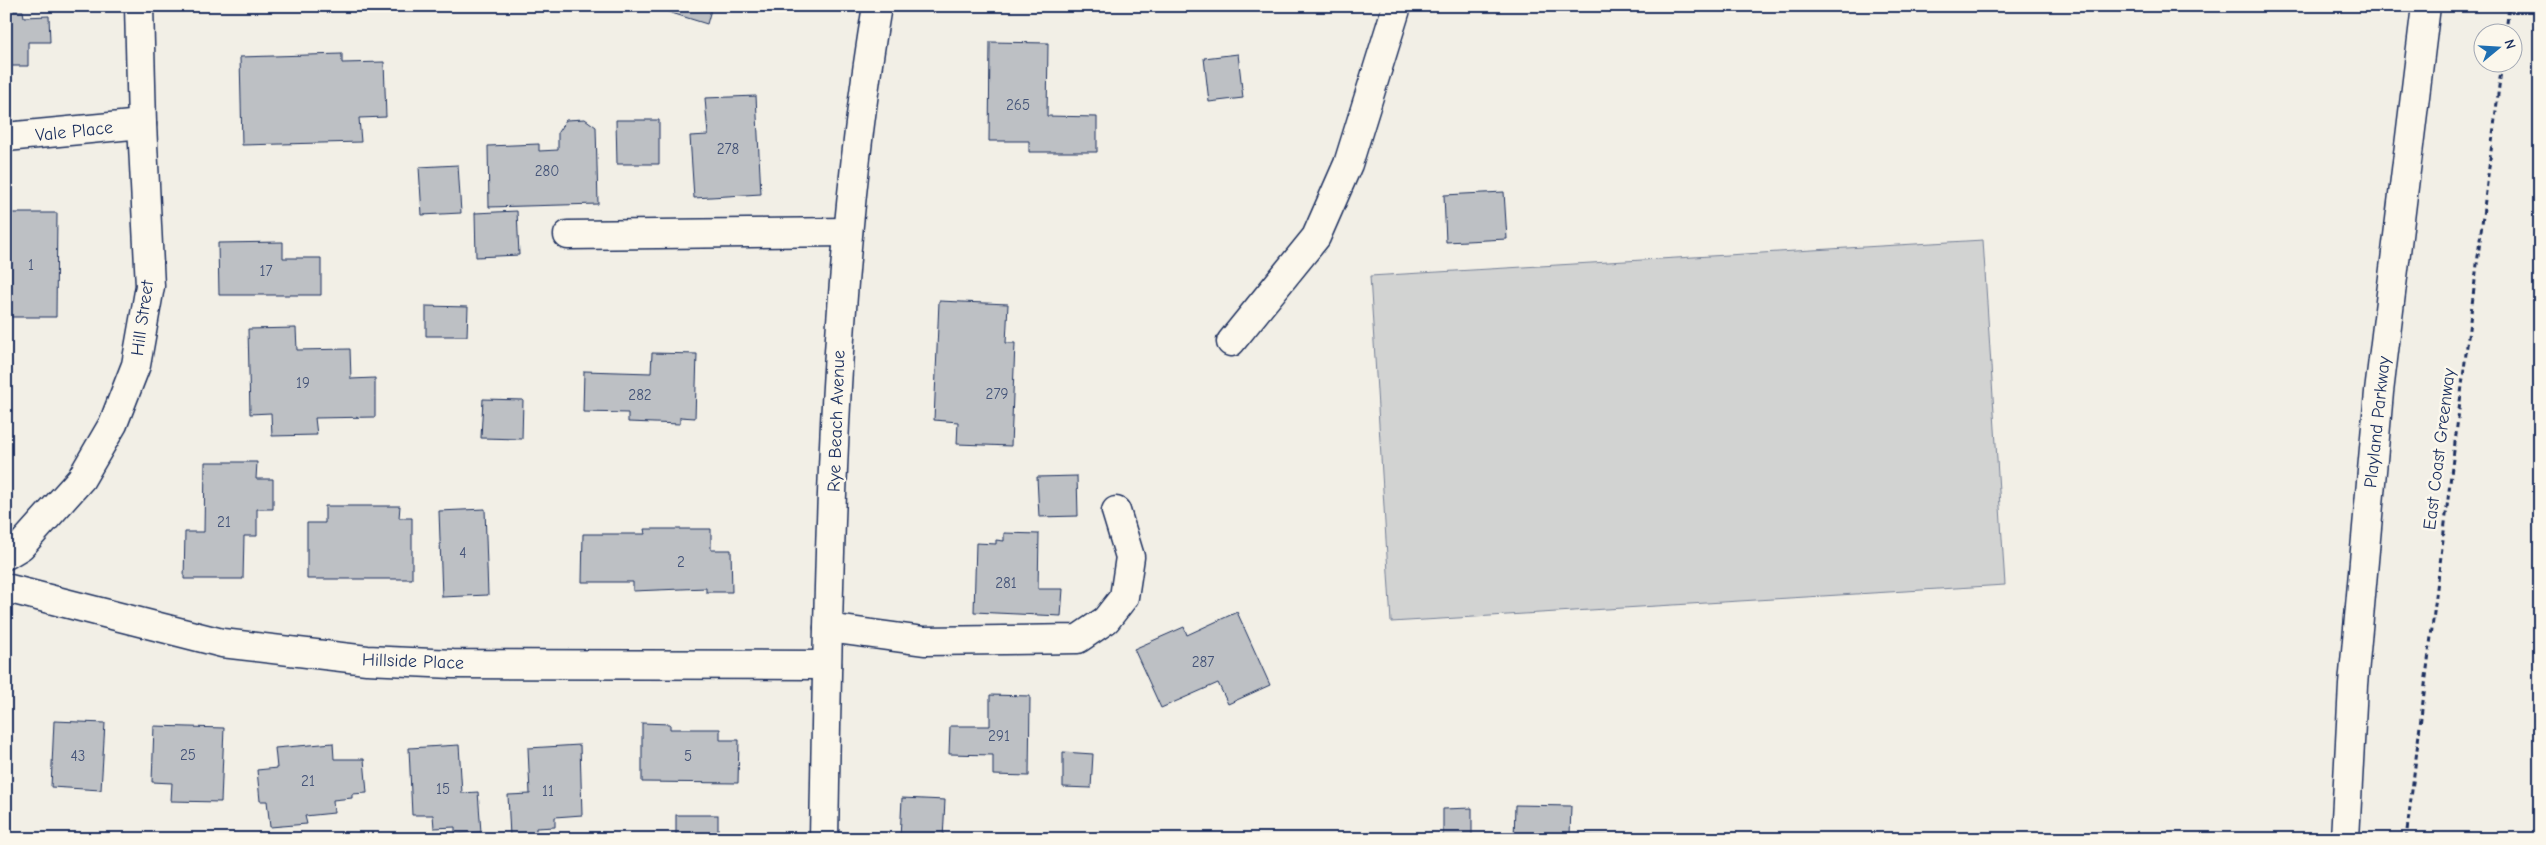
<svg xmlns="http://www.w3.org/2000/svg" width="2546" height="845" viewBox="0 0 2546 845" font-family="'Comic Neue',sans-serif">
<rect width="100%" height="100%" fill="#f2efe6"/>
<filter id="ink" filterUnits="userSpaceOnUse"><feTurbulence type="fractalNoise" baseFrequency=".02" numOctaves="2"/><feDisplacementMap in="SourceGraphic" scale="10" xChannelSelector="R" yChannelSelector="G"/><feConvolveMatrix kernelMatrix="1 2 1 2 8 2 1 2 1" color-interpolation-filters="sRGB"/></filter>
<g filter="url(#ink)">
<path fill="#d2d3d2" stroke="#768198" d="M1983 240 2005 585 1391 622 1370 276Z"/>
<g fill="#bdc0c4" stroke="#1b2f5e">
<path d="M228 6H272V7Z"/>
<path d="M649 6H712L707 24Z"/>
<path d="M6 11H23L24 17 49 16 50 42H28V66H6Z"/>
<path d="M990 42 1048 43 1047 116 1097 117V152H1029V141H989Z"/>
<path d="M342 54V63L384 62 386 117 359 118 361 142 242 145 240 57Z"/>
<path d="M1238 54 1243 98 1209 102 1204 58Z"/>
<path d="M756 96 761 194 694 198 690 136 708 135 705 98Z"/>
<path d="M585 119 596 127 598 204 489 207 488 146 539 144V151L558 150V132L566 120Z"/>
<path d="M616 120H659V164H617Z"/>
<path d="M458 165 461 213 422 215 419 167Z"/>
<path d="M1504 192 1507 239 1446 242 1444 195Z"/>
<path d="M517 211 519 255 476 257 475 213Z"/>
<path d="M6 213H57L56 317H6Z"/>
<path d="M283 242V258H321V295H219L218 243Z"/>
<path d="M939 301 1008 304 1006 343H1015L1011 446 957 444 958 422 934 420Z"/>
<path d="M426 306 468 307 467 336H426Z"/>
<path d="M296 328 297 350 350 349 351 379 375 378V417L315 418 317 435 272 436 271 413 250 414 248 329Z"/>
<path d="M652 353 697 354 695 418 680 417V424L628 422V413L583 412 584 371 651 373Z"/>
<path d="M483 399 523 400 522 439 481 438Z"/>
<path d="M205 462H257L256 479H273V509H257V536H244L243 579H184L185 532H204Z"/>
<path d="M1077 476 1078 516 1039 517 1037 477Z"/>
<path d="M325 506H400L399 518H412V579H307V523H325Z"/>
<path d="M485 509 488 595 442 597 439 511Z"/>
<path d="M644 529H711V550H731L732 592H706V588L633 591V582H582L583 534H645Z"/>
<path d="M1004 533 1039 534 1038 589H1063L1061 616 974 612 976 543 996 544V540L1004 541Z"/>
<path d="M1237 612 1270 685 1228 704 1218 683 1161 708 1134 649 1184 627 1187 635Z"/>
<path d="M990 695 1030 696 1029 776 993 775V755L949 754 950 726H990Z"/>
<path d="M54 721 105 723 101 790 51 787Z"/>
<path d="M642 723 670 724V729H720V740H739L738 783 642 782Z"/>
<path d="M154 726 224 728 221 802 171 801 172 783 152 782Z"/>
<path d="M333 743 334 759H364L367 793 352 794V798L333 800 334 813 305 816 307 824 270 827 267 801H260L257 770 277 768 275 748Z"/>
<path d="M459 745 462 793 478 792 481 832 455 834V827L434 828 433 815H412L409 748Z"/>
<path d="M580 745 582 815 555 817V827L536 828V836L510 837 508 795 530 794 528 748Z"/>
<path d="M1063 752 1093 754 1091 788 1063 787Z"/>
<path d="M902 798 945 800 943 839H900Z"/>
<path d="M1515 805 1571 806 1570 835 1620 836V839H1514Z"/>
<path d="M1472 808V839H1443V809Z"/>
<rect x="676" y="815" width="42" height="24"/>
</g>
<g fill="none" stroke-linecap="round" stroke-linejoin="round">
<g stroke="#1b2f5e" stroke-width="31">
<g id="minor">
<path d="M6 137 142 124"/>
<path d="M568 235 848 232"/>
<path d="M1231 342 1316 237 1348 164 1397 6"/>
<path d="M6 555 21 546 81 479 113 424 136 365 150 286 142 124 139 6"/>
<path d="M6 588 222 643 367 660 453 664 827 665"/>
<path d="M828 628 924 641 1078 639 1106 620 1124 597 1130 557 1116 511"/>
<path d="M824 839C829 561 831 281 877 6"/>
</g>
</g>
<g stroke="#1b2f5e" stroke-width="31">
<path id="major" d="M2345 839 2353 685 2379 392 2426 6"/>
</g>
<g stroke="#1b2f5e" stroke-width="3" stroke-dasharray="5 4" stroke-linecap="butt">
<path d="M2506 32 2509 6"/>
<path d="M2406 839 2502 62"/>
</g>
<use href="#minor" stroke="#fbf7ec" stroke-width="28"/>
<use href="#major" stroke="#fbf7ec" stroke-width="28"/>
</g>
</g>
<g text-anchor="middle" stroke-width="5" stroke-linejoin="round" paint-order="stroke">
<g font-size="15" fill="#445378">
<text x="1018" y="110">265</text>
<text x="728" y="154">278</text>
<text x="547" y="176">280</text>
<text x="31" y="270">1</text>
<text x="266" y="276">17</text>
<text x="303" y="388">19</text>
<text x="997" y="399">279</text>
<text x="640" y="400">282</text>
<text x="224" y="527">21</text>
<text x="463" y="558">4</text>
<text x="681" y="567">2</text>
<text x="1006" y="588">281</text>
<text x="1203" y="667">287</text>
<text x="999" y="741">291</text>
<text x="188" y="760">25</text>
<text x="78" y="761">43</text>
<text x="688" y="761">5</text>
<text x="308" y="786">21</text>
<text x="443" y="794">15</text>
<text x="548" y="796">11</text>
</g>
<g font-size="18" fill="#1b2f5e" stroke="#fbf7ec">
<text transform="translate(74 131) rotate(-6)" y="6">Vale Place</text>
<text transform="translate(142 318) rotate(-82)" y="6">Hill Street</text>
<text transform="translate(836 421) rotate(-88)" y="6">Rye Beach Avenue</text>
<text transform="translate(2377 422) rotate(-84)" y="6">Playland Parkway</text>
<text transform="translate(2439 449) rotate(-83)" y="6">East Coast Greenway</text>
<text transform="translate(413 661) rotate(2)" y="6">Hillside Place</text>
</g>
</g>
<rect width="2546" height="845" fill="none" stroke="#fbf7ec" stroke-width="25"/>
<rect x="12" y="12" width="2521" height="820" fill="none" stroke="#1b2f5e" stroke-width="2" filter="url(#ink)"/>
<g transform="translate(2498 48) rotate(72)"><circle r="24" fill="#fbf7ec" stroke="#a1a7b3"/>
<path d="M0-4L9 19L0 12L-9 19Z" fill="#1f6fb2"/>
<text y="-8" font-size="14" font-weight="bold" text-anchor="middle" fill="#1b2f5e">N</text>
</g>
</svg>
